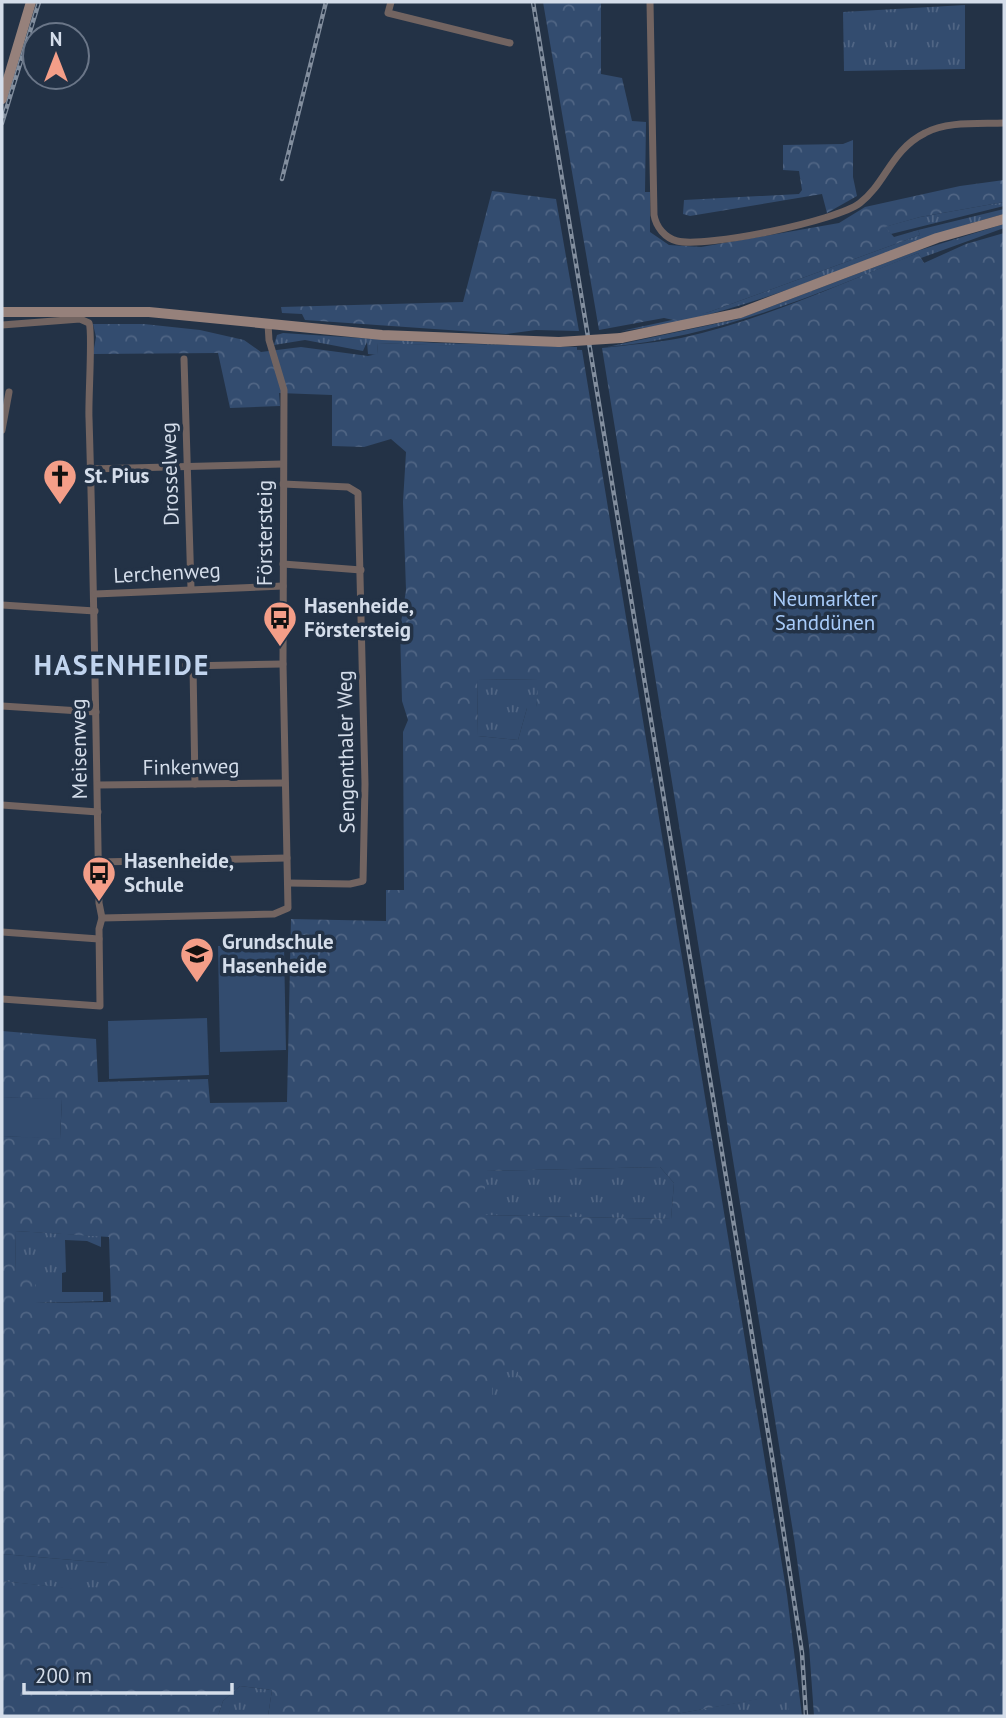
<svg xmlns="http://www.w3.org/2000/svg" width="1006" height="1718" viewBox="0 0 1006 1718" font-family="'PT Sans',sans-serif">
<defs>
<pattern id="grass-tufts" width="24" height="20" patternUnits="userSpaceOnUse" patternTransform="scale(1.75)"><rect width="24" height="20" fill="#334c6f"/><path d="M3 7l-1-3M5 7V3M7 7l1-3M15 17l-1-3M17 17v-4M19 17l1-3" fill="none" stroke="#506584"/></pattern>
<pattern id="forest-crowns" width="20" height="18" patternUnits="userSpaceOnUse" patternTransform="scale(1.75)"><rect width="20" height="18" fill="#334c6f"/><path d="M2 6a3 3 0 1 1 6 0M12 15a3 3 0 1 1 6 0" fill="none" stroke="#506584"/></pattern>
</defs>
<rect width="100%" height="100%" fill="#233246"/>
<g fill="url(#grass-tufts)">
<path d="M965 5V69L844 71 843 12Z"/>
<path d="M1004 202V206L891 234 884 227 920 217Z"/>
<path d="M1004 209V214C872 248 760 316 621 331L709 312 920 235 918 230Z"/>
<path d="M1004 224V228L921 258 918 253C816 295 717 337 607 347L738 319 917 251Z"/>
<path d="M283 333 437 343 577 347V351L378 343 377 355 368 354 367 342 363 351 305 340 274 345 277 335Z"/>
<path d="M477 679 540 680 536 708H527L518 740 478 736Z"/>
<path d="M660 1167 674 1183 671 1219 485 1215V1171Z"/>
<path d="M15 1231 101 1236V1247L87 1241 65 1240 66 1272 62 1273V1292H103V1301L35 1303 16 1274Z"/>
<path d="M492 1368H519V1399L492 1400Z"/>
<path d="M2 1554 108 1563V1593L2 1581Z"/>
<path d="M240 1686 272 1690 268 1716H218L223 1701Z"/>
<path d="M784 1694H789V1716H665Z"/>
</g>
<g fill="url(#forest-crowns)" fill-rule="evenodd">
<path d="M543 2H601V74L622 78 632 121 646 122 645 192H650V232L669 245 701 247 839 223 865 207 960 186 1004 180V202L920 217 885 227 894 237 918 230 920 235 709 312 678 321 664 318 599 330Z"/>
<path d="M853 140V177L857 196 827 213 822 194 690 216 683 214 684 200 799 194 802 190 799 171 783 170V145L843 144Z"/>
<path d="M492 191 556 199 579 331 536 330 506 334 305 320 302 314 282 313 281 307 463 302Z"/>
<path d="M1004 233V1716H814L809 1646 794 1538 602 348C628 345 655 343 681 338 763 320 840 284 918 253L924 263 966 244Z"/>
<path d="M93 324H144L200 330 244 340 261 352 301 347 368 356 377 354 378 343 582 350 787 1595 802 1716H789L788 1694 665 1716H268L272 1690 240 1686 223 1701 218 1716H2V1581L108 1592V1563L2 1554V1136L60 1138 62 1100 2 1097V1031L96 1039 98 1082 208 1079 210 1103 287 1102 291 919 386 921V890H404L403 732 408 720 402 701 400 629 406 590 403 502 406 452 391 439 364 447 332 446V395L279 393 280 406 230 408 218 353 93 354 96 337ZM477 679 539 680 536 707 527 708 518 740 478 736ZM660 1167 674 1183 671 1219 485 1215V1171ZM15 1231 109 1237 111 1302 35 1303V1274L16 1273ZM492 1368H518L519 1399H492Z"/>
</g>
<g fill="#334c6f">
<path d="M284 945 286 1050 220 1052 218 946Z"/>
<path d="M207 1018 209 1075 109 1079 108 1021Z"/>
<path d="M2 1097 62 1099 60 1139 2 1136Z"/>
</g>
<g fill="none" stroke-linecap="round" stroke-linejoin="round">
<g stroke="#726461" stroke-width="7">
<path d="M391 2 388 13 510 43"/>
<path d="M650 2 654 215C656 227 665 238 677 241 706 248 837 221 860 203 886 183 891 150 925 133 947 121 979 124 1004 123"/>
<path d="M2 325 80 319 89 323C93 331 88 401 89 418 94 580 96 741 99 903L102 918 99 929 100 1006 2 999"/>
<path d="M184 359 191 588"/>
<path d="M2 430 9 392"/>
<path d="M90 469 283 464"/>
<path d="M283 484 348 487 358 493 365 784 363 881 350 884 288 883"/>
<path d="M283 564 361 570"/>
<path d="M95 594 283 586"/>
<path d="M2 605 95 611"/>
<path d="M193 666 195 784"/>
<path d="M96 668 283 664"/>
<path d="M2 706 96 712"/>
<path d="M98 785 285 783"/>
<path d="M2 805 98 812"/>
<path d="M98 862 287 858"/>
<path d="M102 918 274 914 288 908 283 664 284 390 269 340 268 324"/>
<path d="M2 932 99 939"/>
</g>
<g stroke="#96817b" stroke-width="10">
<path d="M2 99 31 2"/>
<path d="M2 312H149L382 335 559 342"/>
<path d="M621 338 740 313 937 238 1004 219"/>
</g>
<g stroke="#828e9e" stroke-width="4.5">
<g id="rail">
<path d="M533 2 773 1463 802 1653 806 1716"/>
<path d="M2 123 39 2"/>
<path d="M282 179 326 2"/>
</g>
</g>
<use href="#rail" stroke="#233246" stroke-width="2" stroke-dasharray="5" stroke-linecap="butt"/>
<path stroke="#96817b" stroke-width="10" d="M559 342 621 338"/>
</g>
<defs>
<g id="church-pin" transform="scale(1.75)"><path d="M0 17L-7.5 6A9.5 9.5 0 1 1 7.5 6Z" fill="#f49e88" stroke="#233246"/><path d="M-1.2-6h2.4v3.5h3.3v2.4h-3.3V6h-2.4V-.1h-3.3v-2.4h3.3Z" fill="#111"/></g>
<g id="bus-pin" transform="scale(1.75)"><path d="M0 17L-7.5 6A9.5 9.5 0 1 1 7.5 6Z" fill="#f49e88" stroke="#233246"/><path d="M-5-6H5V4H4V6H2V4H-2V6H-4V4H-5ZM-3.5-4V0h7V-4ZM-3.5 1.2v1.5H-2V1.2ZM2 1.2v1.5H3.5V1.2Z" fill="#111"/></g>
<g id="school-pin" transform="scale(1.75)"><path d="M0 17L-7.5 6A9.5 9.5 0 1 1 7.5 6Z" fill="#f49e88" stroke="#233246"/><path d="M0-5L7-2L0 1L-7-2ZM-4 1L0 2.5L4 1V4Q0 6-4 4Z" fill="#111"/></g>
</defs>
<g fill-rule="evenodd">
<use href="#church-pin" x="60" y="476"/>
<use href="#bus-pin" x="280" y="618"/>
<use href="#bus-pin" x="99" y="873"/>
<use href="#school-pin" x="197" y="954"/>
</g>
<g text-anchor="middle" stroke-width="7" stroke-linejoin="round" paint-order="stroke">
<g font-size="21" fill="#d4ddea" stroke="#233246">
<text transform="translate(170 474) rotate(-92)" y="7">Drosselweg</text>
<text transform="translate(265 533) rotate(-90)" y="7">Förstersteig</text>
<text transform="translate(167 573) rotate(-3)" y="7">Lerchenweg</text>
<text transform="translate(79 749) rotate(-91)" y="7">Meisenweg</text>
<text transform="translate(346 752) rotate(-91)" y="7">Sengenthaler Weg</text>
<text transform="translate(191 767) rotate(-1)" y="7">Finkenweg</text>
</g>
<g font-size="21" font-weight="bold" fill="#d4ddea" stroke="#233246" text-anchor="start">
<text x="84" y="483">St. Pius</text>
<text x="304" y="613">Hasenheide,<tspan x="304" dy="24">Förstersteig</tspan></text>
<text x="124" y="868">Hasenheide,<tspan x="124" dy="24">Schule</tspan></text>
<text x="222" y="949">Grundschule<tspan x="222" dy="24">Hasenheide</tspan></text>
</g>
<g font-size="21" fill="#a8cbf9" stroke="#233246">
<text x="825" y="606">Neumarkter<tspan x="825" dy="24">Sanddünen</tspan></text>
</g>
<g font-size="28" font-weight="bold" letter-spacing="2" fill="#c1d4ee" stroke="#233246">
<text x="122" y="675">HASENHEIDE</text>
</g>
</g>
<rect width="1006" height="1718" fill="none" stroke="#d4ddea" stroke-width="7"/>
<g transform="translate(56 56)"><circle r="33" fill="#233246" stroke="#6a7688" stroke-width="2"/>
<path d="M0-5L12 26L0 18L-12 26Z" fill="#f49e88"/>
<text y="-10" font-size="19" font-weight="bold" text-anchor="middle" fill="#d4ddea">N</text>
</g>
<path d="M24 1683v10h208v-10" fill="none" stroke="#d4ddea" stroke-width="3.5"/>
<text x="35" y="1683" font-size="21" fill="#d4ddea" stroke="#233246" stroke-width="5" paint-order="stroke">200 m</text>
</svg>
